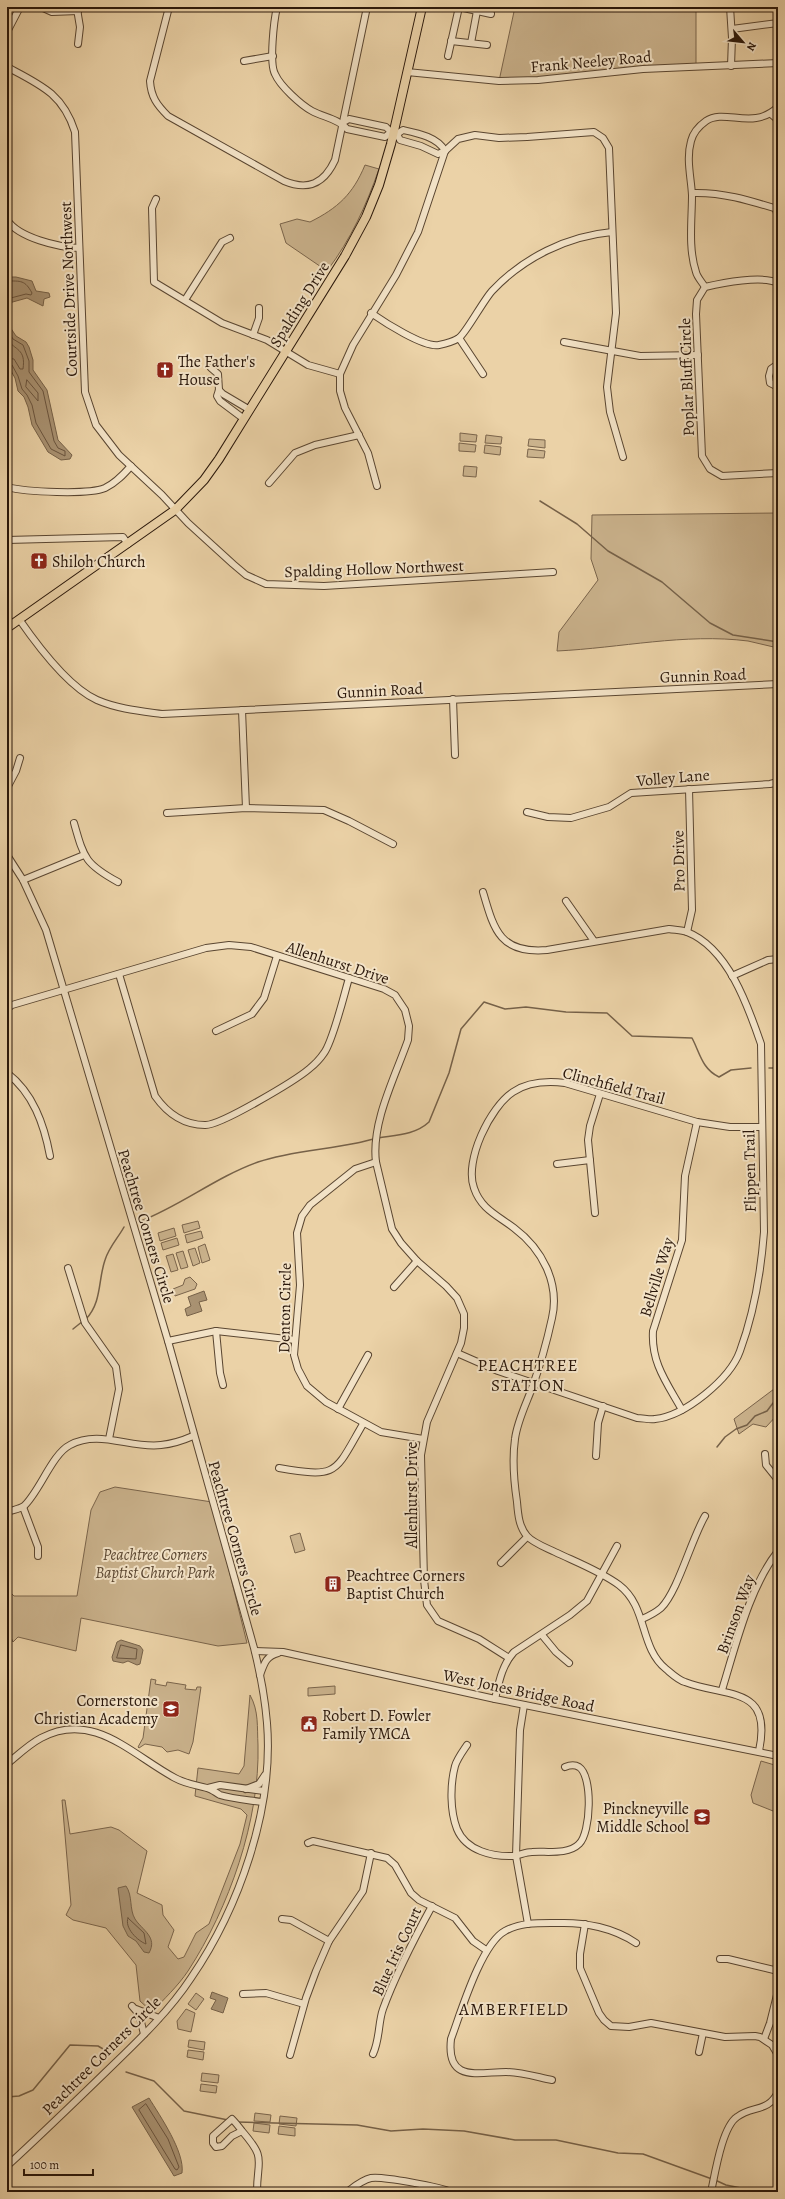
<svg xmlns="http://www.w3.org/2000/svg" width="785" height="2199" viewBox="0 0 785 2199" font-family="Alegreya,serif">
<rect width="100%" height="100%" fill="#ebd2a7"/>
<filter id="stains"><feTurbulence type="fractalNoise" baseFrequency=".005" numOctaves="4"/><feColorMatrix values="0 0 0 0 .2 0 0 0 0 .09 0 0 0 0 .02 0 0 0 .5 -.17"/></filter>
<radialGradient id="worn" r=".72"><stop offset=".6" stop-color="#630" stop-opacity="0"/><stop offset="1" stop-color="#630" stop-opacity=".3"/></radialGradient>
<g fill="#cab28c" stroke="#7a644b">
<path d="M515 7H696V67L499 81Z"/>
<path d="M365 165 379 169C366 206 351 239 327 271L286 243 280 224 297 219 310 222C338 208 353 194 365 165Z"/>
<path d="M460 433 477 435 476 442 460 441Z"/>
<path d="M486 435 502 437 501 444 485 443Z"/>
<path d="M529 439 545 440V448L528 446Z"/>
<path d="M459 443 476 445 475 452 459 451Z"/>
<path d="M485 445 501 447 500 455 484 453Z"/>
<path d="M528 449 545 451 544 458 527 457Z"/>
<path d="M464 466 477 467 476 477 463 476Z"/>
<path d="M778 513V648C768 646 758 643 748 641 685 633 620 648 557 651L559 632 598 580 591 559 592 515Z"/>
<path d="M198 1221 200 1228 184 1233 182 1225Z"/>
<path d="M174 1228 176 1236 160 1241 158 1233Z"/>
<path d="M201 1231 203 1238 187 1243 185 1235Z"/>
<path d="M177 1238 179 1245 163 1250 161 1243Z"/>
<path d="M205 1244 210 1260 202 1263 198 1247Z"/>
<path d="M195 1248 200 1263 193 1266 188 1250Z"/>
<path d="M183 1251 188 1267 181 1269 176 1253Z"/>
<path d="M173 1254 178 1270 171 1272 166 1256Z"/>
<path d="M190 1277 197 1284 195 1289 175 1296 173 1289 183 1285 185 1279Z"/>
<path d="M778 1386V1414L766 1427 753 1424 739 1434 734 1419Z"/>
<path d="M115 1487 212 1502 247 1643 218 1646 81 1618 76 1651 18 1637 13 1642 7 1629V1589L14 1596H77L91 1510 100 1492Z"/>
<path d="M300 1533 305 1550 295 1553 290 1536Z"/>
<path d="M151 1679 156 1680 155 1684 166 1686 167 1682 186 1685 185 1689 196 1690 197 1687H201L193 1742 189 1754 178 1750 167 1752 162 1747 145 1744 139 1748 138 1747 143 1738Z"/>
<path d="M335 1686V1694L308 1696V1688Z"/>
<path d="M250 1695C259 1711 257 1727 258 1745 260 1820 229 1908 188 1971 178 1986 164 1999 152 2012L140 2001 136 1965 106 1928 73 1920 66 1915 71 1905 62 1800H65L70 1834 111 1827 119 1830 147 1851 137 1893 162 1905 163 1915 174 1930 168 1947 178 1959 184 1957 196 1933 209 1924 240 1844 247 1815 241 1809 195 1796 198 1768 239 1774 244 1766Z"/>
<path d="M761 1761 778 1766V1813L753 1803 751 1795Z"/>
<path d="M196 1993 204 1999 196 2010 188 2004Z"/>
<path d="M186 2009 195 2013 191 2032 178 2029 177 2021Z"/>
<path d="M189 2040 205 2042 204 2050 188 2047Z"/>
<path d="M188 2050 204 2052 203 2060 187 2057Z"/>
<path d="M202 2073 219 2075 218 2083 201 2081Z"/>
<path d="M201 2084 217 2086 216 2093 200 2091Z"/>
<path d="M255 2113 271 2115 270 2122 254 2121Z"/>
<path d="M280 2116 297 2118 296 2126 279 2124Z"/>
<path d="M254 2123 270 2125 269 2133 253 2131Z"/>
<path d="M279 2126 295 2128V2136L278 2134Z"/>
</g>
<g fill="#a99272" stroke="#766148">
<path d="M7 277H16L32 281 36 291 49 293 50 297 44 299 43 306 27 298 9 303 11 320 8 324 16 336 26 342 29 347 33 360V370L47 390 58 440 72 455 70 459 61 460 48 452 32 425 28 407 24 397 18 391 15 378 7 364Z"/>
<path d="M204 1291 207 1300 199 1302 202 1311 187 1316 185 1309 191 1306 188 1297Z"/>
<path d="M121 1640 140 1646 143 1650 140 1664 137 1665 128 1661 123 1663 113 1661 112 1657 117 1642Z"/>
<path d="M126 1886C133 1896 129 1909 135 1919 142 1930 158 1937 149 1953L144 1952 136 1941 128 1936 123 1926 118 1888Z"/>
<path d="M212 1992 228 1998 223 2013 211 2009 216 2000 210 1998Z"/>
<path d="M149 2098C160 2116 185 2152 182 2173L174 2176 132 2107Z"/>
</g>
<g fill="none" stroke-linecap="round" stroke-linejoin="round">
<g stroke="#6a543e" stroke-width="1">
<path d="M7 281C21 281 25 280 32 293L31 295 26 294 7 299"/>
<path d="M7 329 13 339 23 345 29 361V372L43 391 54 441 58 448 65 451V456L51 449 36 423 32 405 27 395 22 389 18 376 12 365 7 363"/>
<path d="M7 339C15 351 26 348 23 369H20L14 359 7 358"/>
<path d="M27 380 38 393V401L26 387Z"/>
<path d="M121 1645 137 1649 136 1659 117 1658Z"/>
<path d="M128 1918 144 1933 146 1944C138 1941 124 1928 128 1918Z"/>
<path d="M146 2104 168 2139 179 2167 177 2170 175 2169 139 2110Z"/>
</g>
<g stroke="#766148" stroke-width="1.5">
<path d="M540 501 577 524 608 551 662 582 710 623 733 635 778 642"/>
<path d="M769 1068H778"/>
<path d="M378 1138C396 1135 415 1135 429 1122L449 1073 461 1029 484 1002 505 1009 526 1007 566 1012 607 1013 632 1036 692 1038C700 1053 702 1069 719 1077L731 1070 751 1068"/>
<path d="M141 1221C182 1205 216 1177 258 1162 290 1151 324 1150 357 1143 363 1142 368 1140 374 1139"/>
<path d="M86 1319C102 1302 98 1280 105 1260 109 1247 118 1238 124 1227"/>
<path d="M73 1329 83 1321"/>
<path d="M717 1447 725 1437 736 1429 747 1425 755 1416 767 1411 773 1403H778"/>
<path d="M126 2072 154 2081 184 2111 228 2120"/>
<path d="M7 2097 19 2096 33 2090 70 2045 98 2046 110 2053"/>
<path d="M237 2122 357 2125 391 2131 423 2129 464 2131 515 2140H556L618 2153 643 2154 712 2179"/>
<path d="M715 2180 726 2185 761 2192"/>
</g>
<g stroke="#5a4631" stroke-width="8">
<g id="minor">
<path d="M41 7 52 12 78 11"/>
<path d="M169 7 150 81C151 97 157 105 168 116L284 181C308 191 324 184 335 160L367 7"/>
<path d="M277 7C274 20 269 63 275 74 280 86 301 105 312 111 323 117 339 119 347 129L385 137 391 132"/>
<path d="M459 7 491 14"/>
<path d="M730 7 732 38 731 66"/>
<path d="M77 9 80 27 78 44"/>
<path d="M732 29 778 23"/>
<path d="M7 32 20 7"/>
<path d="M451 41 487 45"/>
<path d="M471 43 477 11"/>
<path d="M448 56 459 7"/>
<path d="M244 61 273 56"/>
<path d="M7 67C41 85 63 94 75 132L85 392 96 425 119 455 162 495 188 523 233 564 246 575 266 584 324 586 553 572"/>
<path d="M407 72 499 81 538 80 643 69 778 63"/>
<path d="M771 114 778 120"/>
<path d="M342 123 349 119 386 127 391 132 397 134 400 140 421 146 438 154 445 151"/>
<path d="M397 134 403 130C417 133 438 137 445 151"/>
<path d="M692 193C722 192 748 200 777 209"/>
<path d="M156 199 152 208 154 282 222 323 267 340 308 365 340 374"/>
<path d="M778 206 776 210 778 217"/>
<path d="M7 220C19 238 58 247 79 248"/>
<path d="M778 283C762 275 722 283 705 287L697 300 696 314 702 456 710 469 722 476 778 473"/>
<path d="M705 287C702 282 697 277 696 272 688 248 692 220 692 195 691 177 686 159 691 141 693 133 699 126 706 121 725 108 753 131 778 107"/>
<path d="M185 300 222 242 230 238"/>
<path d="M371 313C384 322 424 348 439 345 444 344 454 341 459 338 466 333 483 301 492 291 523 258 567 236 612 232"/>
<path d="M253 335 259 318V308"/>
<path d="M459 338 483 374"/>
<path d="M564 342 640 356 698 355"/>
<path d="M778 364 771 369 769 376 770 383 778 387"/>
<path d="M211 368 218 374 219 390 217 396 220 401 244 419"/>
<path d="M219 390 223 394 250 410"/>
<path d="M269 483 295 453 315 445 359 435"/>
<path d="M377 486 368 453 345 408 340 391V374L353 345 396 275 418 232 445 151 458 139 475 135 499 138 527 137 594 132 603 138 609 148 616 313 607 387 610 412 623 457"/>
<path d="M7 487C26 492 88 495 105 488 116 483 124 474 131 466"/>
<path d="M7 540 123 537 128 544"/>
<path d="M19 619C37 645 68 687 97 700 118 709 140 711 162 714L778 684"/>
<path d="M453 699 455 755"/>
<path d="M242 710 246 808"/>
<path d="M7 788 16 771 20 758"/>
<path d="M527 812 548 817 571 818 609 807 631 793 770 784 778 782"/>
<path d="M167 813 246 808 324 810 349 821 393 844"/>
<path d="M74 823C84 858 85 864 118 882"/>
<path d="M7 855 23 880 46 930 168 1341 254 1648C260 1672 265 1698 267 1723 274 1809 239 1908 191 1978 170 2010 141 2038 113 2065 78 2099 43 2133 7 2166"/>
<path d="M23 880 84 855"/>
<path d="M566 901 594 941"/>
<path d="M687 932 692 910 689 789"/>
<path d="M119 974 155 1096C167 1113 183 1125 205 1125 220 1126 296 1080 309 1069 314 1065 320 1059 324 1053 333 1041 344 995 349 978"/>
<path d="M732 976 768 960 778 959"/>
<path d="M7 1009 12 1005 206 948 229 945 251 947 384 989 395 995 405 1010 409 1026 408 1040C395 1077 371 1123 376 1162L392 1229 401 1243 417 1261 446 1286 457 1298 464 1314V1328L461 1343 427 1422 421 1455 424 1580 427 1605 438 1621 479 1639 509 1658"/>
<path d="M216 1031 252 1014 264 998 277 956"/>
<path d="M7 1073C33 1093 44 1124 50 1156"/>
<path d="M376 1162 355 1169 310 1205 302 1216 297 1233 300 1285 294 1355 298 1369 307 1386 326 1402 381 1432 423 1439"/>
<path d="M557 1164 590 1160"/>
<path d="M595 1213 588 1140 590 1126 600 1094"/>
<path d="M68 1268 85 1323 116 1367 119 1389 109 1439"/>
<path d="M394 1287 417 1261"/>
<path d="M216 1331 220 1373 223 1385"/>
<path d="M168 1341 216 1331 295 1340"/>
<path d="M457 1353 498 1371 637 1418C643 1418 650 1420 655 1419 685 1416 730 1379 740 1351 754 1313 761 1271 764 1232L761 1044C748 1006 728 948 687 932 682 930 674 930 669 929L547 950C500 954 494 930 483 892"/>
<path d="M338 1409 368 1355"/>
<path d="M682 1410C667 1383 651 1363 653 1331L682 1240 685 1176 697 1122"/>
<path d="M765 1454 766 1465 778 1480"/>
<path d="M596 1456 598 1423 603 1406"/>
<path d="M279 1468C339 1478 334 1474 363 1424"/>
<path d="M23 1507 38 1547V1556"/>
<path d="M7 1512C12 1510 20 1509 24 1506 40 1491 52 1454 70 1445 99 1429 131 1449 161 1445 171 1444 184 1440 193 1436"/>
<path d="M501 1563 527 1537"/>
<path d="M642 1619C649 1616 655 1613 661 1608 678 1591 691 1540 705 1516"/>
<path d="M542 1635 556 1652 569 1663"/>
<path d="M255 1651 283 1652 495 1699 778 1756"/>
<path d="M260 1675C264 1664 266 1656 278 1653"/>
<path d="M722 1690C736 1645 749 1588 778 1551"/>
<path d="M495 1699C499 1682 502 1665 514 1652L570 1615 587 1601 617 1546"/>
<path d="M524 1705 520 1730 516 1856 528 1924"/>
<path d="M467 1745C463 1751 457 1759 455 1766 450 1785 450 1811 457 1829 466 1851 493 1857 514 1856 520 1855 526 1852 532 1852 547 1851 568 1855 579 1844 591 1833 593 1776 579 1767 574 1764 570 1765 565 1767"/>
<path d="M759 1751C773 1685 727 1698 685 1682 678 1680 672 1674 666 1669 639 1647 648 1607 619 1585 600 1571 576 1562 555 1552 547 1548 533 1543 527 1536 519 1527 518 1514 517 1502 514 1482 512 1460 515 1439 517 1422 526 1404 532 1388 540 1366 547 1341 552 1318 560 1283 542 1249 514 1228 497 1215 481 1209 474 1188 464 1161 490 1107 513 1092 528 1082 548 1081 565 1083L697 1122 730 1127H761"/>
<path d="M7 1764C18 1755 28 1745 41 1738 93 1710 132 1755 175 1778 186 1784 196 1785 207 1788 212 1789 216 1793 220 1795 233 1799 249 1800 262 1802"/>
<path d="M208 1788 220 1785 264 1791"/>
<path d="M246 1789 259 1784 265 1775"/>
<path d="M308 1843 313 1841 387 1858 395 1865 411 1893 419 1900 455 1918 473 1941 486 1950"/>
<path d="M282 1919 291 1920 329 1941"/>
<path d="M585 1924 580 1954V1968L599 2013 604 2020 611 2026 629 2027 651 2023 725 2037 755 2036 760 2037 772 2045 778 2055"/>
<path d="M720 1959H728L778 1971"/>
<path d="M243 1994 266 1993 304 2004"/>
<path d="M132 2006 139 2014 144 2034"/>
<path d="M136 2009 159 2018"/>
<path d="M764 2039 770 2023 778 1991"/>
<path d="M699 2052 703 2033"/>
<path d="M373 2054C380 2039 378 2023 383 2009 396 1973 414 1939 432 1906"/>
<path d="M290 2055 306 1998 316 1971 329 1941 363 1891 371 1853"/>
<path d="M552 2080C537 2077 521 2072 506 2072 478 2072 446 2083 451 2039 461 2012 481 1944 505 1931 521 1922 540 1923 558 1923 585 1922 614 1928 636 1943"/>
<path d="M242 2131 232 2136 222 2146 216 2147 213 2143V2136L232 2119C236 2123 239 2127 242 2131 267 2160 257 2158 257 2192"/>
<path d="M347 2192C355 2186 362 2180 371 2178 382 2176 441 2187 451 2192"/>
<path d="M711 2192C715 2174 722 2127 737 2117 752 2105 768 2113 778 2092"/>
</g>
</g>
<g stroke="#2a170a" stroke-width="10">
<path id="major" d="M7 628 175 510 204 480 219 459 345 256 366 217 379 185 391 144 422 7"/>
</g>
<use href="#minor" stroke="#f2e2c6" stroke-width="6"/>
<use href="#major" stroke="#ebd2a7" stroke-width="8"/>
</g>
<defs>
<g id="church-square" transform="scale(0.9)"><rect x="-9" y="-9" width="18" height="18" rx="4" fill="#8f2418" stroke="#f2e2c6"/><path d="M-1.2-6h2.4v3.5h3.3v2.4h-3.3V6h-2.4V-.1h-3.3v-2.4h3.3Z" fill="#fff"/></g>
<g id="building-square" transform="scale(0.9)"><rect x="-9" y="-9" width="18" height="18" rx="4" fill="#8f2418" stroke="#f2e2c6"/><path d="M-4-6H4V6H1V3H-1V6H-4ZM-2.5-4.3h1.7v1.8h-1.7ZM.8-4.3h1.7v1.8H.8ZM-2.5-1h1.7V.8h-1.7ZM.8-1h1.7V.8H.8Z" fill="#fff"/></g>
<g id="school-square" transform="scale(0.9)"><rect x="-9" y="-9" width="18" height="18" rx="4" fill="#8f2418" stroke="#f2e2c6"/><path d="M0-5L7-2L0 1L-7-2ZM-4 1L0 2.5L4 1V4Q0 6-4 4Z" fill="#fff"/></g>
<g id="civic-square" transform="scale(0.9)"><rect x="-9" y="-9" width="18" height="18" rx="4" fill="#8f2418" stroke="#f2e2c6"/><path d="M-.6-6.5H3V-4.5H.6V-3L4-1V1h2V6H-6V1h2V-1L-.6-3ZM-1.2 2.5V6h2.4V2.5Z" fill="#fff"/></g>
</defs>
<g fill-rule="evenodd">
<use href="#church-square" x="165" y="370"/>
<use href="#church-square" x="39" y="561"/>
<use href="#building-square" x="333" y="1584"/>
<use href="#school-square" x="171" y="1709"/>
<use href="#civic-square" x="309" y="1724"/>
<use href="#school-square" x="702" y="1817"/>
</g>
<g text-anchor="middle" stroke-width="4" stroke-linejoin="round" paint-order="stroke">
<g font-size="16" fill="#2a170a" stroke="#f2e2c6">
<text transform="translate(591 61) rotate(-5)" y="6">Frank Neeley Road</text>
<text transform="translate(68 289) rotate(-92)" y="6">Courtside Drive Northwest</text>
<text transform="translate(299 304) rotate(-58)" y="6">Spalding Drive</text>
<text transform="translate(686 377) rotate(-92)" y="6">Poplar Bluff Circle</text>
<text transform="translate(374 568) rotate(-2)" y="6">Spalding Hollow Northwest</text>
<text transform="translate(703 675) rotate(-2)" y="6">Gunnin Road</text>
<text transform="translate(380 690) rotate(-3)" y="6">Gunnin Road</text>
<text transform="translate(673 777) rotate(-5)" y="6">Volley Lane</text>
<text transform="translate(678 861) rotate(-91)" y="6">Pro Drive</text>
<text transform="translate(338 962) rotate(18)" y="6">Allenhurst Drive</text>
<text transform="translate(614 1085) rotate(15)" y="6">Clinchfield Trail</text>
<text transform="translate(749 1171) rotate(-91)" y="6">Flippen Trail</text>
<text transform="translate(147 1226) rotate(73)" y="6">Peachtree Corners Circle</text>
<text transform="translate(656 1277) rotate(-73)" y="6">Bellville Way</text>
<text transform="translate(284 1308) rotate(-89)" y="6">Denton Circle</text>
<text transform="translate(411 1495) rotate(-90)" y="6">Allenhurst Drive</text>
<text transform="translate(236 1538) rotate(74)" y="6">Peachtree Corners Circle</text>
<text transform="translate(735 1614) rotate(-70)" y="6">Brinson Way</text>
<text transform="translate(519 1690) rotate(12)" y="6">West Jones Bridge Road</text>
<text transform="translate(396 1951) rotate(-65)" y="6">Blue Iris Court</text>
<text transform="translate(101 2055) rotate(-45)" y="6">Peachtree Corners Circle</text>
</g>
<g font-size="16" fill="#2a170a" stroke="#f2e2c6" text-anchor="start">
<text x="178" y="367">The Father's<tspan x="178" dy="18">House</tspan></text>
<text x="52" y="567">Shiloh Church</text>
<text x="346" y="1581">Peachtree Corners<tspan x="346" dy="18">Baptist Church</tspan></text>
<text x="158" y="1706" text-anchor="end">Cornerstone<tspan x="158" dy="18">Christian Academy</tspan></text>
<text x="322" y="1721">Robert D. Fowler<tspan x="322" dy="18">Family YMCA</tspan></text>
<text x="689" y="1814" text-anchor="end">Pinckneyville<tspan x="689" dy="18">Middle School</tspan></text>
</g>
<g font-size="16" font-style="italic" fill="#5a4631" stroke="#f2e2c6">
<text x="155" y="1560">Peachtree Corners<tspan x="155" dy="18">Baptist Church Park</tspan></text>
</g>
<g font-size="17" letter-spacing="1" fill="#2a170a" stroke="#f2e2c6">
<text x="528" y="1371">PEACHTREE<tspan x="528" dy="20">STATION</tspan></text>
<text x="514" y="2015">AMBERFIELD</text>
</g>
</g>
<rect width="785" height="2199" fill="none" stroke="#ebd2a7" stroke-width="24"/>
<rect x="8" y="8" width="769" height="2183" fill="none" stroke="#2a170a" stroke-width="2"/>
<rect x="12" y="12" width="761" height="2175" fill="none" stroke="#2a170a"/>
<g transform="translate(743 42) rotate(118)" stroke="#f2e2c6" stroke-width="3" paint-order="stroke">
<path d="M0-3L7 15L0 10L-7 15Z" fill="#2a170a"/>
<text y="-6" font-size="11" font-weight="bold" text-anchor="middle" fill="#2a170a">N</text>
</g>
<path d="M24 2169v6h69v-6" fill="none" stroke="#2a170a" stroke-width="2"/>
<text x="30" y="2169" font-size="12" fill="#2a170a" stroke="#f2e2c6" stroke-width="3" paint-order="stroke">100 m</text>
<rect width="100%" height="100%" filter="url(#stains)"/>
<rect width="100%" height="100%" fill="url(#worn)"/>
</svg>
